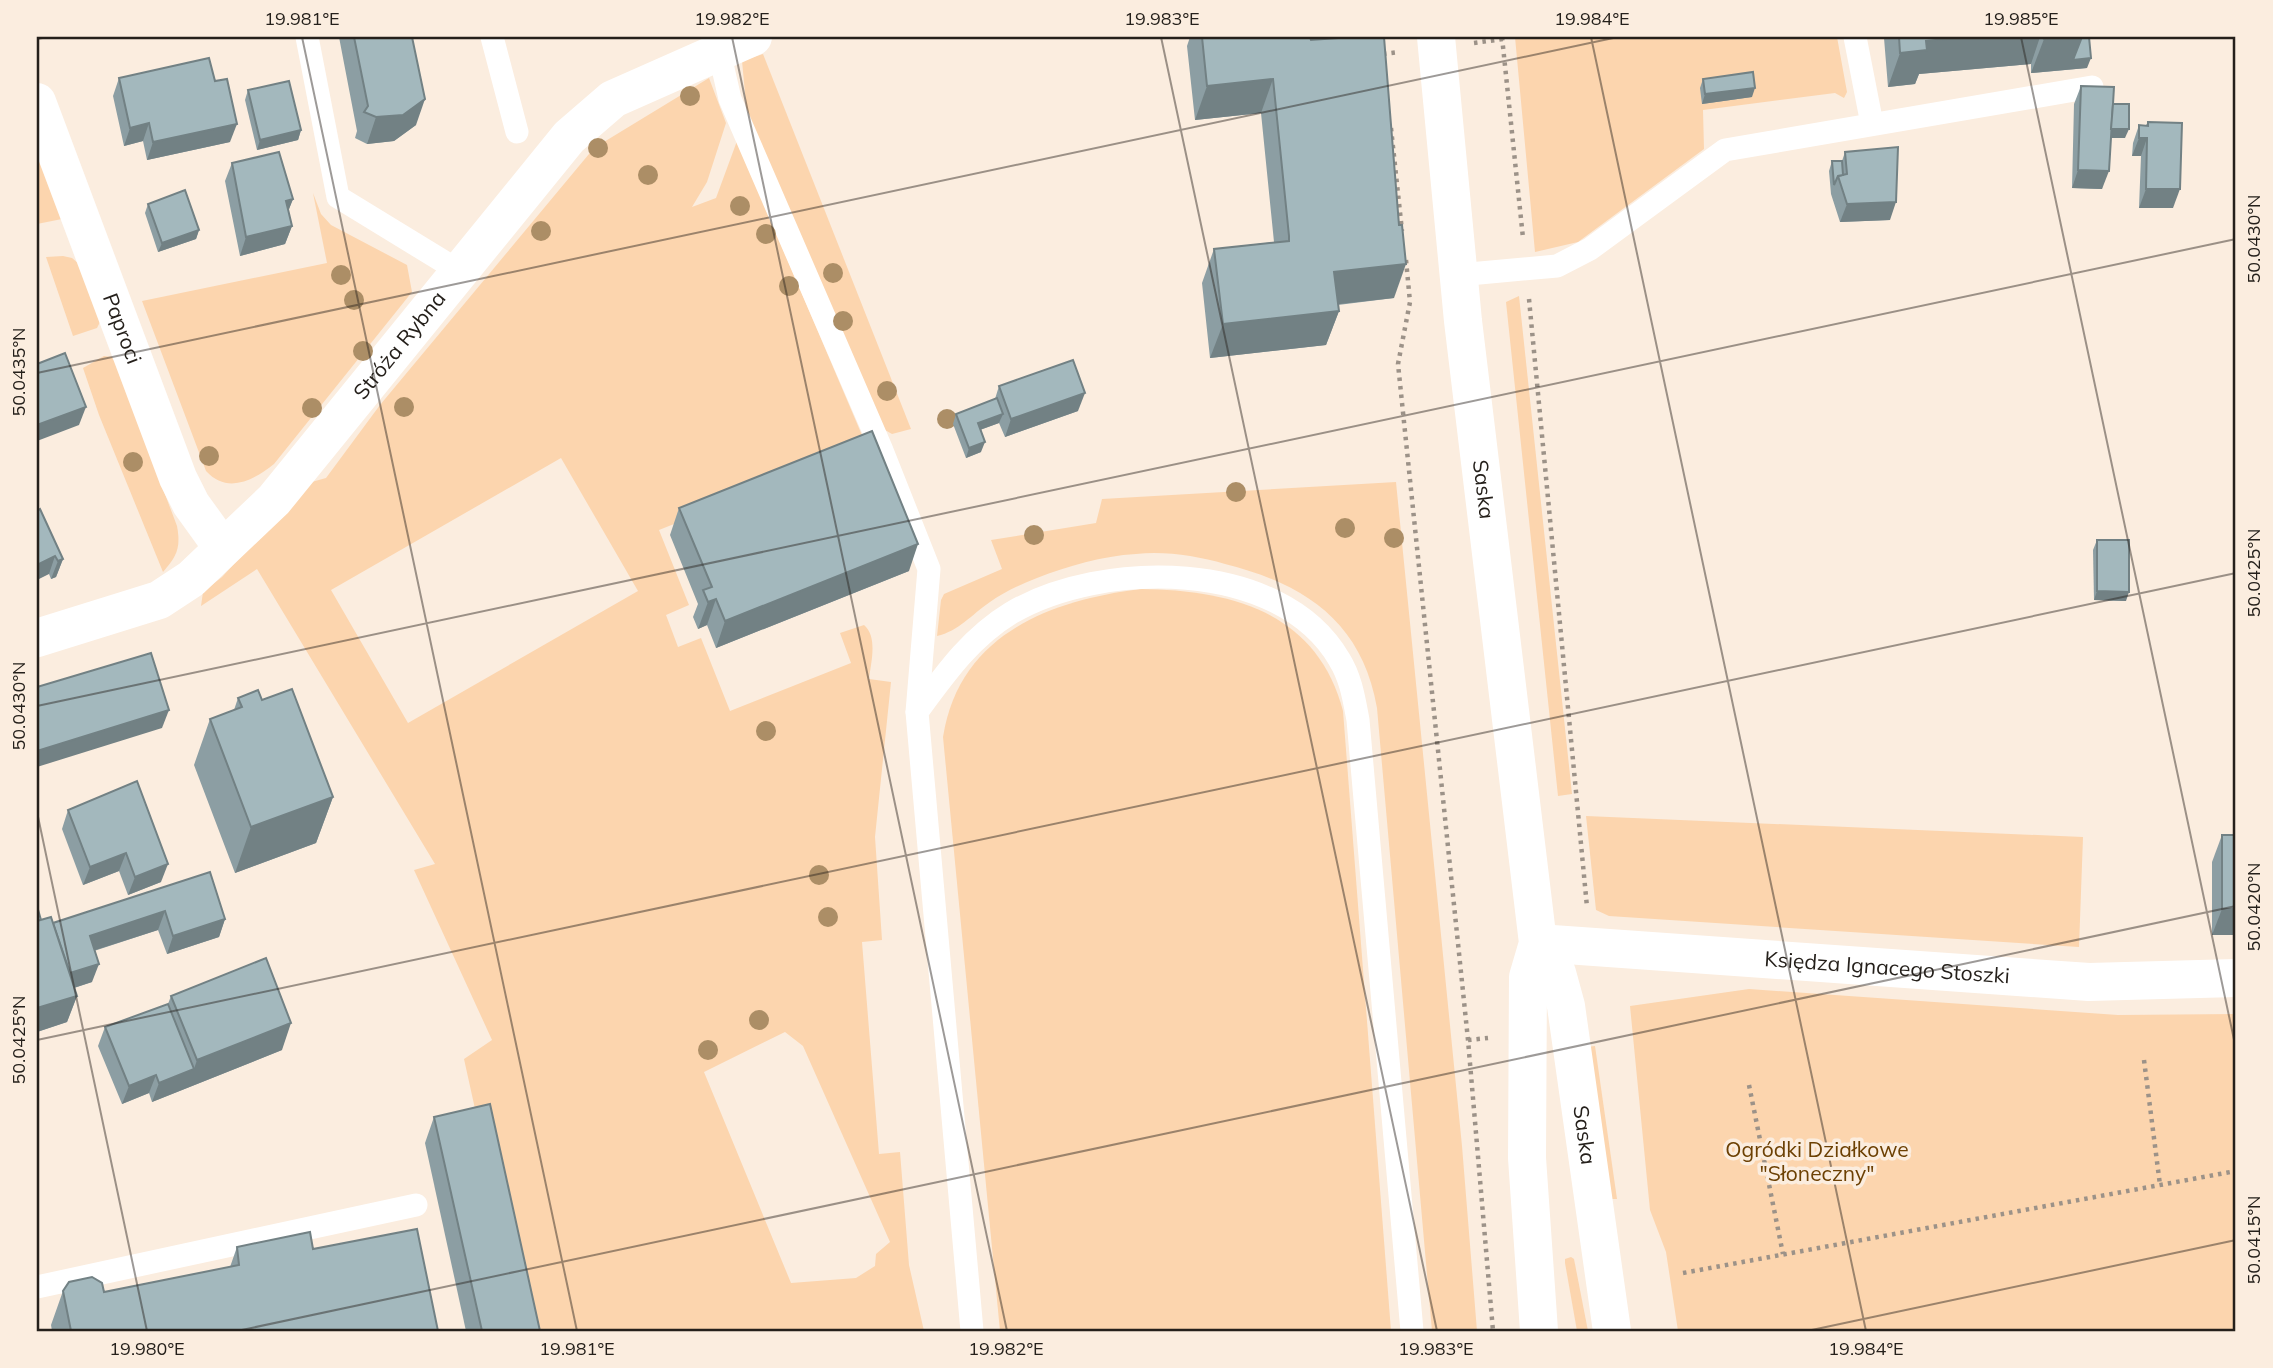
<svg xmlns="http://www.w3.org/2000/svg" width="2273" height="1368" viewBox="0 0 2273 1368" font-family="Mulish,sans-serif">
<rect width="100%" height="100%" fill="#fbeddf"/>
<g fill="#fcd5ae" fill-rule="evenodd">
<path d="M1515 37H1837L1847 92 1844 98 1835 93 1703 110 1704 149 1578 242 1535 252Z"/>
<path d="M763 54 911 429 892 434 885 430 747 114 742 61Z"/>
<path d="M709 78 726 123 707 182 692 207 716 198 737 141 867 447 659 530 689 605 666 615 678 647 701 638 730 711 851 663 840 633 864 625C878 637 871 662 869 679L891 682 875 837 882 940 862 942 879 1154 900 1152 909 1265 924 1331H524L464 1059 492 1040 414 870 435 864 257 569 201 606 203 592 222 577 308 483 326 478 380 405 594 148ZM561 458 638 591 408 723 331 590ZM785 1032 803 1046 890 1242 876 1254 875 1266 856 1278 791 1283 704 1072Z"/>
<path d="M37 152 62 219 37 224Z"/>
<path d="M313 193 321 214 331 225 407 265 412 292 274 464C253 481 227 494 206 471L142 301 327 263Z"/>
<path d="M63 256 72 258 79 264 100 322 97 328 73 336 46 257Z"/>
<path d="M1519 296 1572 794 1558 796 1506 302Z"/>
<path d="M104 356 112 357 116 364 177 526C181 548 177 556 163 572L99 415 83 368Z"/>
<path d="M1396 482 1462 1146 1477 1331H1432L1377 708C1362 622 1305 584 1225 564 1197 556 1166 551 1136 554 1102 556 1068 566 1037 578 1021 584 1004 592 990 602 971 615 959 631 937 636L941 600 944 594 1002 569 991 540 1096 523 1102 499Z"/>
<path d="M1140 589C1232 590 1317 612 1343 711L1391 1331H1000L943 737C959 635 1048 601 1140 589Z"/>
<path d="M1586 816 2083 837 2079 947 1609 916 1596 910Z"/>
<path d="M1749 989 2118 1015 2236 1014V1331H1678L1666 1252 1650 1210 1630 1006Z"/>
<path d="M1595 1046 1617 1199H1612L1587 1047Z"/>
<path d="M1571 1257 1574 1259 1588 1331H1577L1565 1263V1259Z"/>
</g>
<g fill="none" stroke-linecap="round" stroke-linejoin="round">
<g stroke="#9c9288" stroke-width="4.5" stroke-dasharray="3.5 5" stroke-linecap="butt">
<path d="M1502 37 1523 238"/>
<path d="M1474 43 1503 39"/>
<path d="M1383 54 1399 52"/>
<path d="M1391 128 1402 231"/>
<path d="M1406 260 1410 302 1398 364 1468 1040 1493 1331"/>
<path d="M1529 299 1587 907"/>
<path d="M1468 1040 1488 1038"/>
<path d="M2144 1060 2160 1185"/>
<path d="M1749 1085 1783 1254"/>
<path d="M1683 1273 2236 1171"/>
</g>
<g stroke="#fff" stroke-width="23">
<path d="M307 37 338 197 459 271"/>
<path d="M492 37 517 132"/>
<path d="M1855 37 1872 124"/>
<path d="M719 51 730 99 881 448 929 569 917 712"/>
<path d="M1458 275 1557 266 1590 249 1725 150 2092 87"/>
<path d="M37 1287 416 1205"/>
<path d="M972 1331 917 712C945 674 970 638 1011 613 1101 560 1280 558 1339 659 1351 678 1354 699 1358 720L1412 1331"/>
</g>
<g stroke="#fff" stroke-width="38">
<path id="s1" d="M37 102 178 478 191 504 222 547"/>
<path id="s2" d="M37 638 159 600 191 579 274 500 569 137 613 99 753 37"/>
<path id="s3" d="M1538 943 2089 982 2236 978"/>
</g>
<g stroke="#fff" stroke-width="38">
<path id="s4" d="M1436 37 1463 321 1538 943 1528 977 1527 1158 1539 1331"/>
<path id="s5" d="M1538 943 1557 973 1566 1006 1612 1331"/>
</g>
</g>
<g fill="#ac8e66">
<circle cx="690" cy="96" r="10"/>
<circle cx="598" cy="148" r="10"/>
<circle cx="648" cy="175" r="10"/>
<circle cx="740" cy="206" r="10"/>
<circle cx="541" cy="231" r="10"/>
<circle cx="766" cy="234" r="10"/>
<circle cx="833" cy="273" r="10"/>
<circle cx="341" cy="275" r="10"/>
<circle cx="789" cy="286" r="10"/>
<circle cx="354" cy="300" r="10"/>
<circle cx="843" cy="321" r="10"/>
<circle cx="363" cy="351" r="10"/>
<circle cx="887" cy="391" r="10"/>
<circle cx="404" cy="407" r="10"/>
<circle cx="312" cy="408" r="10"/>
<circle cx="947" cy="419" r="10"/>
<circle cx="209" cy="456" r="10"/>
<circle cx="133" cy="462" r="10"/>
<circle cx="1236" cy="492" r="10"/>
<circle cx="1345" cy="528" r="10"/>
<circle cx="1034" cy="535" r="10"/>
<circle cx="1394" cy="538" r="10"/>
<circle cx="766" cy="731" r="10"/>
<circle cx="819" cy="875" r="10"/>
<circle cx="828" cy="917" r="10"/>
<circle cx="759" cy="1020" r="10"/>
<circle cx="708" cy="1050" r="10"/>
</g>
<g fill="#8c9ea3">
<path d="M339 37H412L416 125 394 141 367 144 355 138 357 131Z"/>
<path d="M1190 37H1310L1394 298 1338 305 1339 311 1326 345 1210 358 1202 283 1214 249 1274 242 1261 113 1195 120 1187 46Z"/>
<path d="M1871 37H2089L2087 68 2031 73V64L1919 74 1915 84 1888 87 1884 38 1871 39Z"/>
<path d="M119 78 230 142 147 160 143 141 124 146 113 96Z"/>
<path d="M1703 79 1752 97 1702 104 1700 88Z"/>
<path d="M2081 86 2113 104 2125 138H2111L2102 189 2072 188 2074 104Z"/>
<path d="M248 90 301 130 298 140 257 150 245 100Z"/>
<path d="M2148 122 2173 208H2139L2141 156H2132L2133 143 2139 125H2146Z"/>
<path d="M1845 152 1890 220 1840 222 1831 194 1829 171 1832 161H1842Z"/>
<path d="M232 163 293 199 288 211 292 226 285 244 240 256 225 181Z"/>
<path d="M148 204 199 230 196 239 158 252 145 213Z"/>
<path d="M999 386 1078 411 1005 437 999 423 980 430 981 452 966 458 953 424 956 414 995 399Z"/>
<path d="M2236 445V470L2235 448Z"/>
<path d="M679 508 909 571 716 648 707 625 698 629 693 617 698 604 670 535Z"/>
<path d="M37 511 63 559 56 577 51 579 49 574Z"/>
<path d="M2097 540 2126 601 2094 600 2093 550Z"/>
<path d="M238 698 262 700 333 797 316 843 235 873 194 765 210 719 234 710Z"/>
<path d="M137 781 161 882 128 895 119 871 83 885 62 829 68 810Z"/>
<path d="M2222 835 2236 935H2212V862Z"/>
<path d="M210 872 225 919 219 937 167 954 158 930 94 951 92 982 74 988 77 996 67 1022 37 1032V906L41 920 53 923Z"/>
<path d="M171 996 282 1050 152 1102 149 1093 122 1104 98 1046 105 1027 168 1004Z"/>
<path d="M434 1117 540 1331H466L425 1143Z"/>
<path d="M237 1247 313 1249 438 1331H52L51 1325 63 1291 104 1292 230 1267Z"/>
</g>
<g fill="#728184">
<path d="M1872 37H1884L1871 39Z"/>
<path d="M1967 37H2040L2031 64 1919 74 1915 84 1888 87 1900 53 1926 41Z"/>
<path d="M2067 37H2082L2091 58 2087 68 2031 73 2044 39Z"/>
<path d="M1273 79 1261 113 1195 120 1207 86Z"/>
<path d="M1755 88 1752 97 1702 104 1705 94Z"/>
<path d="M425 99 416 125 394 141 367 144 376 117Z"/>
<path d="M149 123 143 141 124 146 130 128Z"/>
<path d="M237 124 230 142 147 160 153 142Z"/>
<path d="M2109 129H2129L2125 138H2106Z"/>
<path d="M301 130 298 140 257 150 260 140Z"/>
<path d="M2139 138H2147L2141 156H2132Z"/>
<path d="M2078 170 2109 171 2102 189 2072 188Z"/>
<path d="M2146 189H2180L2173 208H2139Z"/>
<path d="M293 199 286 217V201Z"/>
<path d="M1896 202 1890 220 1840 222 1847 204Z"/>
<path d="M292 226 285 244 240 256 246 237Z"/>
<path d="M199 230 196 239 158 252 162 243Z"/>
<path d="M1406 264 1394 298 1322 306 1334 272Z"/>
<path d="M1339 311 1326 345 1210 358 1223 324Z"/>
<path d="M1085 393 1078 411 1005 437 1011 419Z"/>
<path d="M86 407 79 425 37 441V425Z"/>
<path d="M1003 414 999 423 974 432 978 423Z"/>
<path d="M985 442 981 452 966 458 969 448Z"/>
<path d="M918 544 909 571 716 648 725 621Z"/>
<path d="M55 556 49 574 37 580V565Z"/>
<path d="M63 559 56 577 51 579 58 561Z"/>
<path d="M2097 591 2129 592 2126 601 2094 600Z"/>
<path d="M716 599 707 625 698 629 708 602Z"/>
<path d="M169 710 162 728 37 767V751Z"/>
<path d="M333 797 316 843 235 873 251 827Z"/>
<path d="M126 853 119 871 83 885 90 867Z"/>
<path d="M168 864 161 882 128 895 135 877Z"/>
<path d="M2222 909H2236V935H2212Z"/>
<path d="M165 911 158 930 83 954 90 936Z"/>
<path d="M225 919 219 937 167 954 173 936Z"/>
<path d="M99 964 92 982 58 993 65 975Z"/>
<path d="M77 996 67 1022 37 1032V1008Z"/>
<path d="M291 1023 282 1050 152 1102 159 1083 194 1069 197 1060Z"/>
<path d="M156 1075 149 1093 122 1104 129 1086Z"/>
</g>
<g fill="#a3b8bd" stroke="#728184" stroke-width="2">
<path d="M354 37H412L425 99 403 115 376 117 364 112 368 106Z"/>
<path d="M1202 37H1310L1311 40 1352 37H1384L1399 225H1402L1406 264 1334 272 1339 311 1223 324 1214 249 1289 241V236L1273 79 1207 86Z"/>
<path d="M1899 37H1967L1926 41 1927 50 1900 53Z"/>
<path d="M2043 37H2067L2044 39Z"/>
<path d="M2082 37H2089L2091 58 2073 60Z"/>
<path d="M209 58 215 81 227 79 237 124 153 142 149 123 130 128 119 78Z"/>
<path d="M1753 72 1755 88 1705 94 1703 79Z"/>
<path d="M289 81 301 130 260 140 248 90Z"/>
<path d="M2081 86 2114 87 2109 171 2078 170Z"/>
<path d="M2113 104H2129V129H2111Z"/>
<path d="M2148 122 2182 123 2180 189H2146L2147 138H2139V125L2148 126Z"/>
<path d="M1898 147 1896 202 1847 204 1838 176 1847 174 1845 152Z"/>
<path d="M279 152 293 199 286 201 292 226 246 237 232 163Z"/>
<path d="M1832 161H1842L1843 175 1838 176 1834 185Z"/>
<path d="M185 190 199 230 162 243 148 204Z"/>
<path d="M65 353 86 407 37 425V364Z"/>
<path d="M1073 360 1085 393 1011 419 999 386Z"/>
<path d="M997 398 1003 414 978 423 985 442 969 448 956 414Z"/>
<path d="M872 431 918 544 725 621 716 599 708 602 703 590 712 587 679 508Z"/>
<path d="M40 509 63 559 58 561 55 556 37 565V511Z"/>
<path d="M2097 540H2129V592L2097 591Z"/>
<path d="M151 653 169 710 37 751V687Z"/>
<path d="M292 689 333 797 251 827 210 719 242 707 238 698 258 690 262 700Z"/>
<path d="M137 781 168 864 135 877 126 853 90 867 68 810Z"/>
<rect x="2222" y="835" width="14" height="74"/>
<path d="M210 872 225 919 173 936 165 911 90 936 99 964 70 973 53 923Z"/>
<path d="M37 906 41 920 37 921Z"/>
<path d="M51 917 77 996 37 1008V921Z"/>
<path d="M266 958 291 1023 197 1060 171 996Z"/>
<path d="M168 1004 194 1069 159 1083 156 1075 129 1086 105 1027Z"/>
<path d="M490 1104 540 1331H482L434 1117Z"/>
<path d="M417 1229 438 1331H71L63 1291 69 1282 92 1277 102 1283 104 1292 239 1265 237 1247 310 1232 313 1249Z"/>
</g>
<path fill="none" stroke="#25201b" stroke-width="2" stroke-opacity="0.45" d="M302 37 577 1331M732 37 1007 1331M1161 37 1437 1331M1591 37 1866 1331M2021 37 2236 1049M37 39 48 37M37 373 1618 37M37 706 2236 239M37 812 147 1331M37 1040 2236 573M237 1331 2236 906M1807 1331 2236 1240"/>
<g text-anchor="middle" stroke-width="7" stroke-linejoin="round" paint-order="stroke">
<g font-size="21" fill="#25201b" stroke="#fbeddf">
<text dy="7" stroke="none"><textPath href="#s1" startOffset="242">Paproci</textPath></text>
<text dy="7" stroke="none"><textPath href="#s2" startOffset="480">Stróża Rybna</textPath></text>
<text dy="7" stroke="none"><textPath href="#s4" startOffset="455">Saska</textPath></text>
<text dy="7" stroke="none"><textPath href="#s3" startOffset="350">Księdza Ignacego Stoszki</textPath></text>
<text dy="7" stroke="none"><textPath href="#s5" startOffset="200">Saska</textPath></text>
</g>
<g font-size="21" fill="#6c4003" stroke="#fbeddf">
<text x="1817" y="1157">Ogródki Działkowe<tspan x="1817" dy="24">"Słoneczny"</tspan></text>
</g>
</g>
<rect width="2273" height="1368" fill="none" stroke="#fbeddf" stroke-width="77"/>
<rect x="38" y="38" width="2196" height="1292" fill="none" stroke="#25201b" stroke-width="2.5"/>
<g font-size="18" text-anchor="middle" fill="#25201b">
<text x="302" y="25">19.981°E</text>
<text x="732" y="25">19.982°E</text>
<text x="1162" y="25">19.983°E</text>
<text x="1592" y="25">19.984°E</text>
<text x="2021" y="25">19.985°E</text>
<text transform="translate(2254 239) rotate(-90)" y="6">50.0430°N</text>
<text transform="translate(19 372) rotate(-90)" y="6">50.0435°N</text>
<text transform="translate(2254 573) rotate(-90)" y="6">50.0425°N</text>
<text transform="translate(19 706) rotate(-90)" y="6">50.0430°N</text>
<text transform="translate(2254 907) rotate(-90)" y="6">50.0420°N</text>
<text transform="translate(19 1040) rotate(-90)" y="6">50.0425°N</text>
<text transform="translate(2254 1240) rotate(-90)" y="6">50.0415°N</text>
<text x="147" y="1355">19.980°E</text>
<text x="577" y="1355">19.981°E</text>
<text x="1006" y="1355">19.982°E</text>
<text x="1436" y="1355">19.983°E</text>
<text x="1866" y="1355">19.984°E</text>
</g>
</svg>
